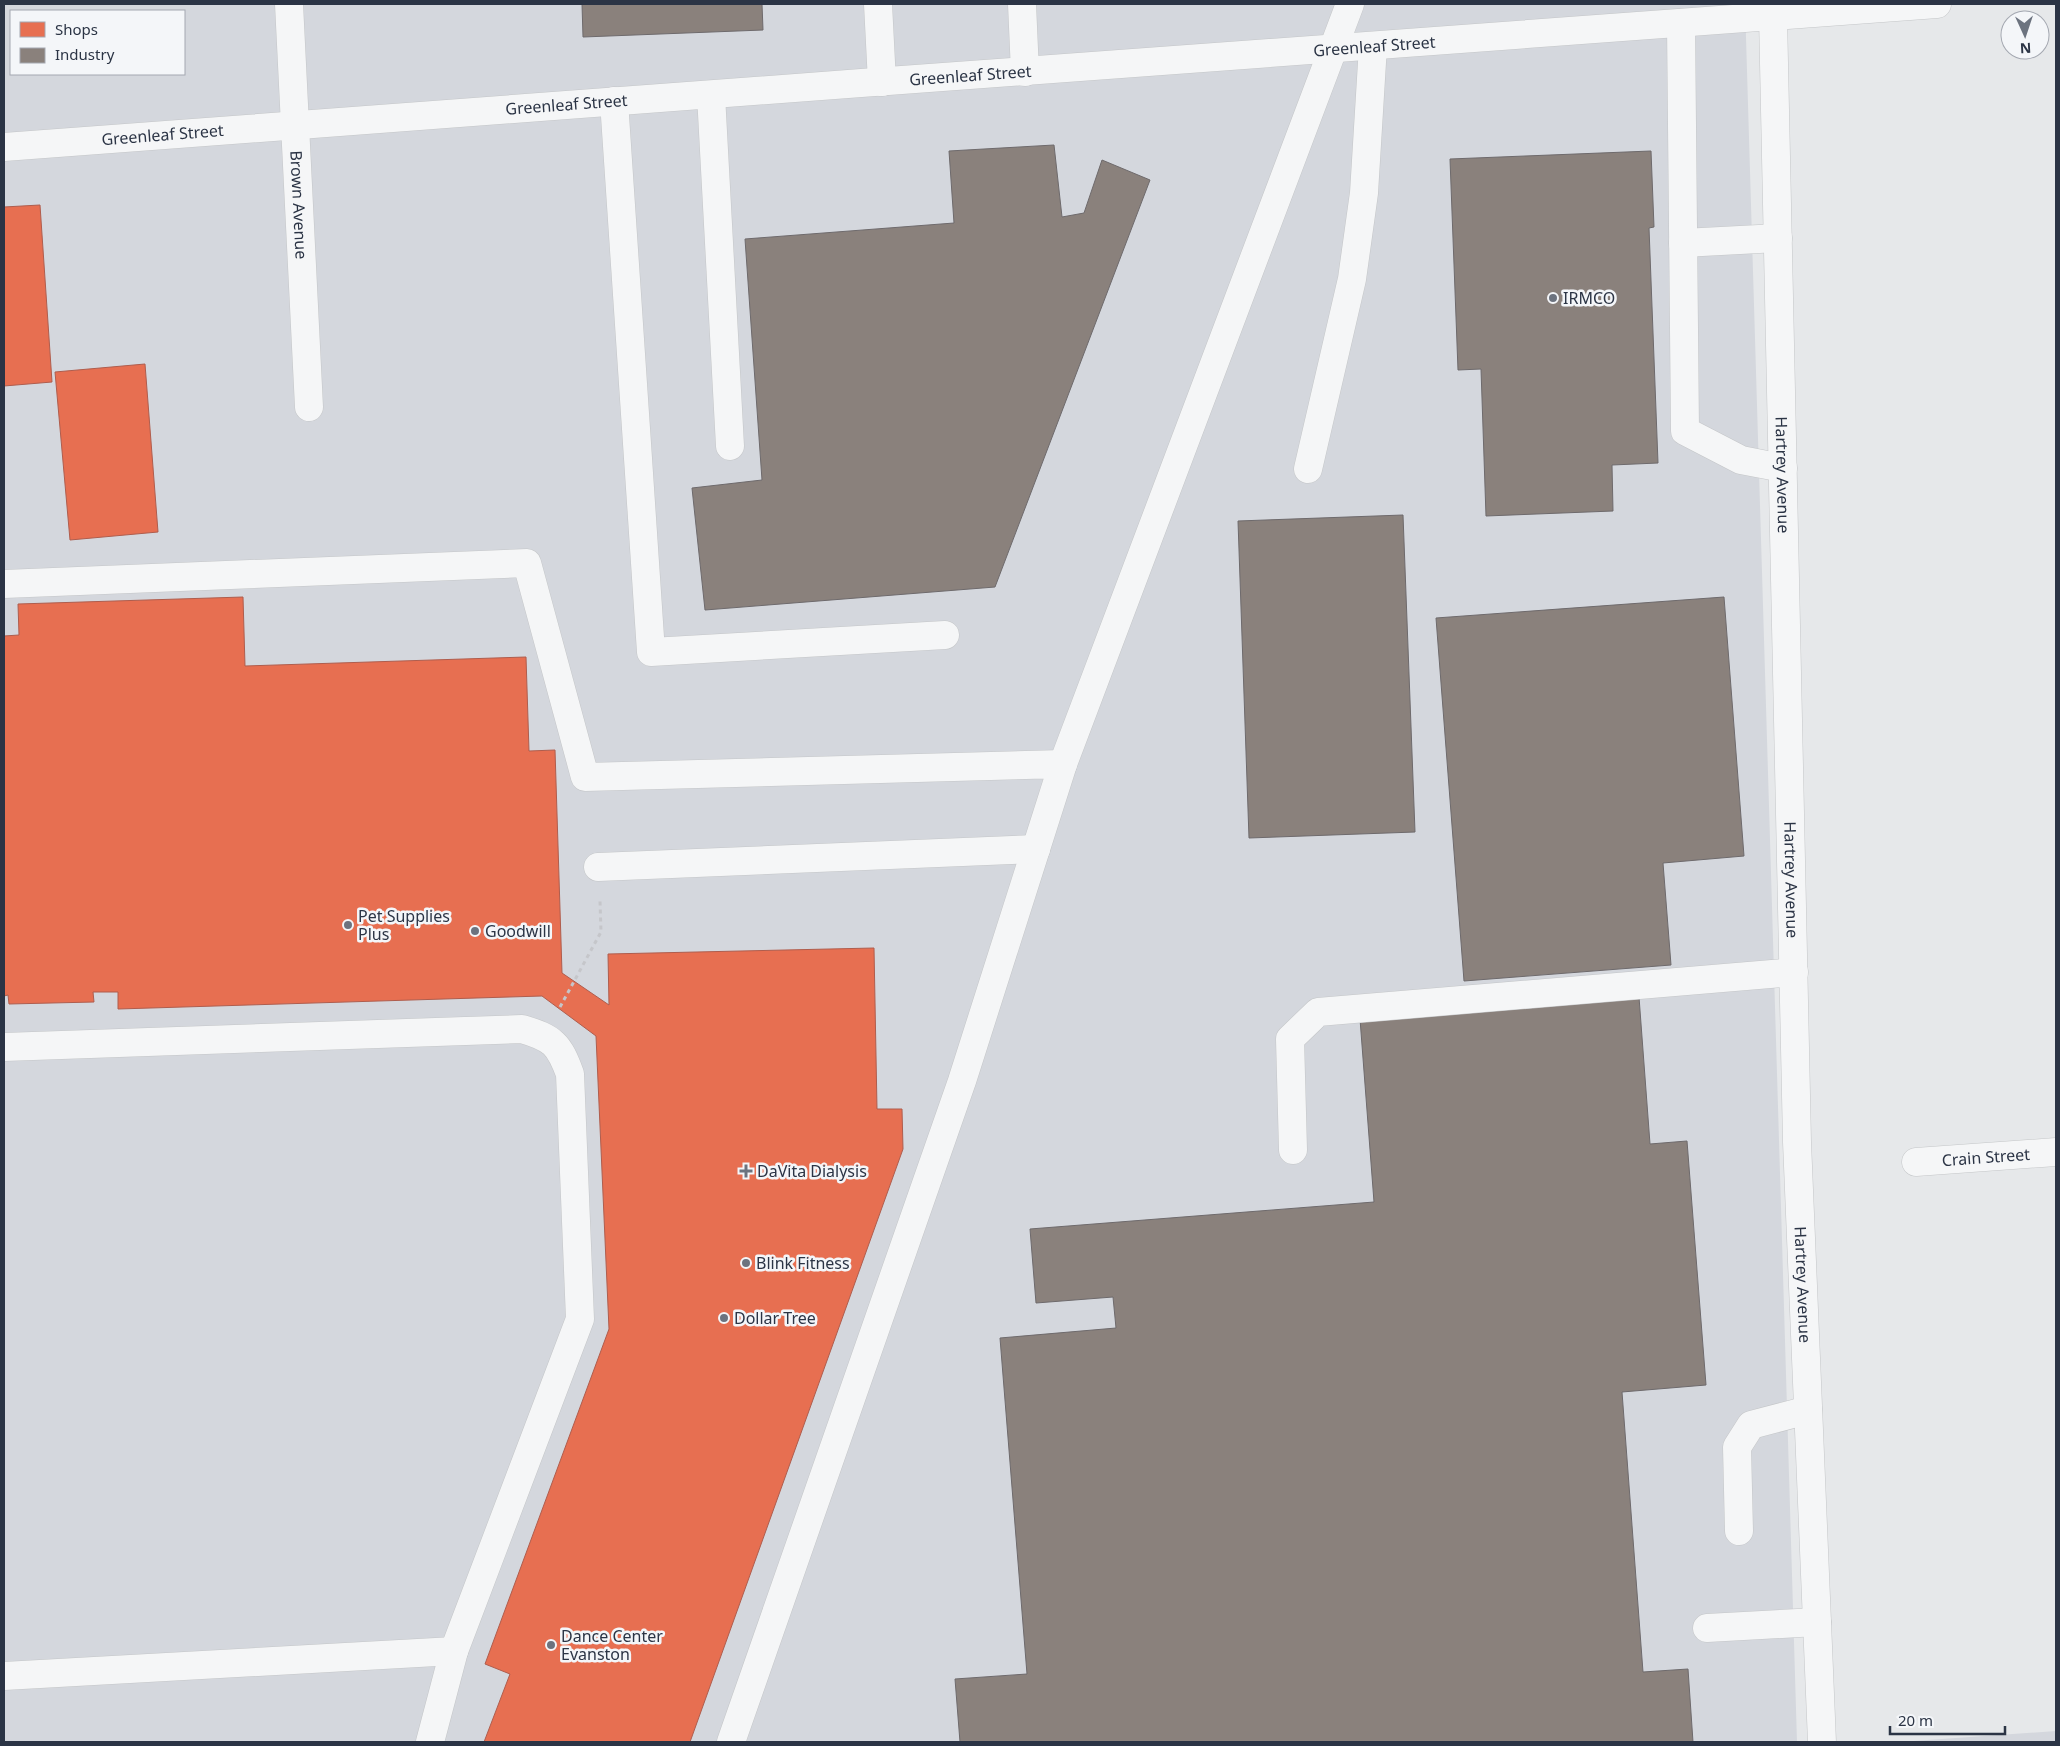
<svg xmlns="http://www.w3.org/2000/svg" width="2060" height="1746" viewBox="0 0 2060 1746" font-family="'Noto Sans',sans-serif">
<rect width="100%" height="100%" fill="#e6e8ea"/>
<g fill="#d4d7dd" fill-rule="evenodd">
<path d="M4 4H1745L1797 1742H4ZM11 11H184V74H11Z"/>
<path d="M2056 1731V1742H1899Z"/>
</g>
<g fill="#e76f51" stroke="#af5d4d">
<path d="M40 205 52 382 4 386V207Z"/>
<path d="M145 364 158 532 70 540 55 372Z"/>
<path d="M243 597 245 666 526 657 529 751 555 750 562 973 609 1005 608 954 874 948 877 1109H902L903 1149 690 1742H484L510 1674 485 1664 609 1329 596 1036 542 996 118 1009V992H93L94 1002 9 1004 8 995 4 996V636L19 635 18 604Z"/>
</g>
<g fill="#8a817c" stroke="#6e6a6c">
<path d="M582 4H762L763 30 583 37Z"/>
<path d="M1054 145 1062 217 1084 213 1102 160 1150 180 995 587 705 610 692 488 762 480 745 239 954 223 949 151Z"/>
<path d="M1651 151 1654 227 1649 228 1658 463 1612 465 1613 511 1486 516 1481 369 1458 370 1450 159Z"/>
<path d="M1403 515 1415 832 1249 838 1238 521Z"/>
<path d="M1724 597 1744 856 1663 863 1671 965 1464 981 1436 618Z"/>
<path d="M1639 997 1650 1144 1687 1141 1706 1385 1622 1392 1643 1672 1688 1669 1693 1742H960L955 1679 1027 1674 1000 1338 1116 1328 1113 1297 1036 1303 1030 1229 1374 1202 1360 1019Z"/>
</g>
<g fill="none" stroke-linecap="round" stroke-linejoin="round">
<g stroke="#c4c6c8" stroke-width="29">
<g id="minor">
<path id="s1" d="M289 4 309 407"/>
<path d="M878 4 882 82"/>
<path d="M1022 4 1025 72"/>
<path id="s2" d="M1773 16 1797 1142 1822 1742"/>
<path d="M1681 23 1685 431 1741 460 1783 468"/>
<path d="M711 95 730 446"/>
<path d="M614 101 651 652 945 635"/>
<path id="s3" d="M4 147C648 96 1293 54 1937 4"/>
<path d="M1683 243 1778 238"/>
<path d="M1308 469 1352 279 1364 193 1373 46"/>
<path d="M4 584 527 563 585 777 1063 764 962 1081 731 1742"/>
<path d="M1063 764 1350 4"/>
<path d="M598 867 1036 849"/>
<path d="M4 1047 522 1029C553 1038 559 1044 570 1074L580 1319 454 1651 430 1742"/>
<path d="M1293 1150 1290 1039 1318 1012 1794 972"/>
<path id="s4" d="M1916 1162 2056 1152"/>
<path d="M1739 1531 1737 1447 1751 1425 1808 1410"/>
<path d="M1707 1628 1817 1622"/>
<path d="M4 1676 454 1651"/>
</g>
</g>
<path stroke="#c5c6ca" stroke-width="3" stroke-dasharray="4 4" stroke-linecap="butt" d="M560 1007 601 932 600 901"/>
<use href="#minor" stroke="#f5f6f7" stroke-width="28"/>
</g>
<g fill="#6c737f" stroke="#f4f6f9" stroke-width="2">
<circle cx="1553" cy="298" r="5"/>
<circle cx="348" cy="925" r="5"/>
<circle cx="475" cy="931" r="5"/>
<path d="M743.5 1163.5h5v5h5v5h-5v5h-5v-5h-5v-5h5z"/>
<circle cx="746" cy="1263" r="5"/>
<circle cx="724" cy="1318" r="5"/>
<circle cx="551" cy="1645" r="5"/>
</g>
<g text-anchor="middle" stroke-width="5" stroke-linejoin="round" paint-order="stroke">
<g font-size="16" fill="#2b3445" stroke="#f4f6f9">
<text dy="6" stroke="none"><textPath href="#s3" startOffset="1374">Greenleaf Street</textPath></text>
<text dy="6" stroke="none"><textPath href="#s3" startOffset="969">Greenleaf Street</textPath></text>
<text dy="6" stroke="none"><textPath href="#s3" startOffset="564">Greenleaf Street</textPath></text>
<text dy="6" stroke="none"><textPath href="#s3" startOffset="159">Greenleaf Street</textPath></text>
<text dy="6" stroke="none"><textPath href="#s1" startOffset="201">Brown Avenue</textPath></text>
<text dy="6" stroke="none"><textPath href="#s2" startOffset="459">Hartrey Avenue</textPath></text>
<text dy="6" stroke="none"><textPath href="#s2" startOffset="864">Hartrey Avenue</textPath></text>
<text dy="6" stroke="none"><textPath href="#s4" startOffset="70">Crain Street</textPath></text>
<text dy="6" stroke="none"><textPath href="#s2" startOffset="1269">Hartrey Avenue</textPath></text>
</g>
<g font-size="16" fill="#2b3445" stroke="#f4f6f9" text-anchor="start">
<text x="1563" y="304">IRMCO</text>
<text x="358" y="922">Pet Supplies<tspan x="358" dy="18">Plus</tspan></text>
<text x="485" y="937">Goodwill</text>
<text x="757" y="1177">DaVita Dialysis</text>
<text x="756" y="1269">Blink Fitness</text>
<text x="734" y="1324">Dollar Tree</text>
<text x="561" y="1642">Dance Center<tspan x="561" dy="18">Evanston</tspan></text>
</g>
</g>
<rect width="2060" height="1746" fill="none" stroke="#2b3445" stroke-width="10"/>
<rect x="10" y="10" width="175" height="65" fill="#f4f6f9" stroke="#a4a8b1"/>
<rect x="20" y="22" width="25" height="15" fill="#e76f51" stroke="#a4a8b1"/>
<text x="55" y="35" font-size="15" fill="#2b3445">Shops</text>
<rect x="20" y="48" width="25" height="15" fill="#8a817c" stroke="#a4a8b1"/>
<text x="55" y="60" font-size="15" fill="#2b3445">Industry</text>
<g transform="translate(2025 35) rotate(177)"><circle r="24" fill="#f4f6f9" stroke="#a4a8b1"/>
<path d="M0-4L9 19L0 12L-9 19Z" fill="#6c737f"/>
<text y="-8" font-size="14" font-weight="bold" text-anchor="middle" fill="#2b3445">N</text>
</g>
<path d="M1890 1726v8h115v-8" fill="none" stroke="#2b3445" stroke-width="2.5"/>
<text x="1898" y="1726" font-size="15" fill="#2b3445" stroke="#f4f6f9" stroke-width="4" paint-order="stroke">20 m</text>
</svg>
